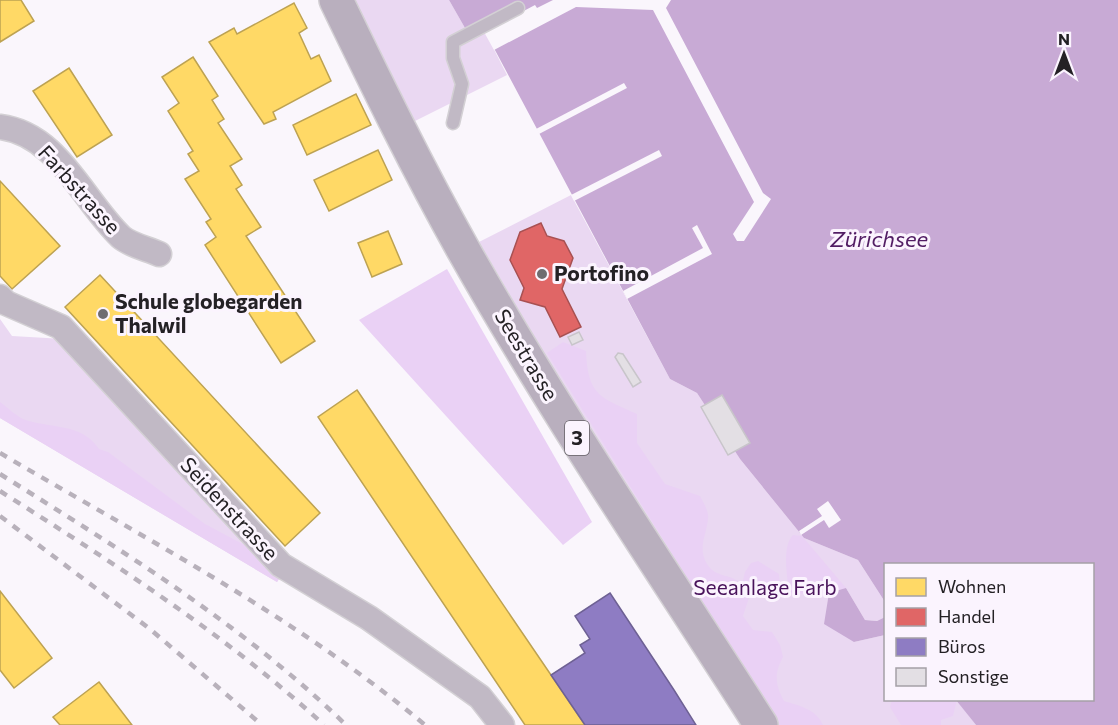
<svg xmlns="http://www.w3.org/2000/svg" width="1118" height="725" viewBox="0 0 1118 725" font-family="Commissioner,sans-serif">
<rect width="100%" height="100%" fill="#faf6fc"/>
<g fill="#ead8f2">
<path d="M352 0H449L465 28 480 22 507 75 411 123Z"/>
<path d="M571 195 670 379 697 393 740 459 804 538 858 560 885 602V617L877 621 865 620 846 588 854 642 885 635 886 700H957L976 725H773L558 378 479 242Z"/>
<path d="M0 319 12 336 64 339 279 579 277 582 0 418Z"/>
</g>
<g fill="#ead1f5">
<path d="M447 269 592 522 563 545 359 320Z"/>
<path d="M563 342 586 351C588 396 600 397 637 414V443L665 484 700 496C703 502 709 511 708 518 707 535 697 547 707 564 716 579 733 573 742 585L745 572 751 563 758 561 779 574 780 588 760 592 749 586 743 590 749 598 743 616 753 630 772 632 780 645 783 657C774 674 775 684 784 701 800 706 816 709 823 725H779L547 353Z"/>
<path d="M0 402C7 407 15 415 23 419 49 429 81 422 99 449L108 452 205 524 250 548 279 579 277 582 0 418Z"/>
<path d="M793 535 802 536 846 588 829 593 789 594C788 577 781 548 793 535Z"/>
<path d="M892 700H957L953 716 941 720V725H901L890 707Z"/>
</g>
<g fill="#c8aad5">
<path d="M449 0H1118V725H976L956 700H1092V564H886L885 602 858 560 804 538 740 459 697 393 670 379 480 22 465 28Z"/>
<path d="M846 588 865 620 877 621 885 617V635L854 642 824 624 829 593Z"/>
</g>
<g fill="#faf6fc">
<path d="M553 0H671L666 8 763 193 771 199 744 241H737L733 234 754 202 653 10 576 7 494 50 484 32 535 5 537 8Z"/>
<path d="M624 83 627 88 539 134 536 129Z"/>
<path d="M659 150 662 156 574 201 571 195Z"/>
<path d="M697 225 712 254 627 299 623 291 703 248 692 228Z"/>
<path d="M828 501 841 520 829 528 824 520 801 535 799 531 822 516 817 509Z"/>
</g>
<g fill="#ffd966" stroke="#bda252" stroke-width="1.5">
<path d="M0 0H21L34 21 0 42Z"/>
<path d="M294 3 307 28 299 33 311 59 319 55 331 81 273 112 276 119 264 124 209 42 234 28 237 34Z"/>
<path d="M193 57 218 96 212 100 224 119 218 123 242 159 230 166 242 185 236 189 261 227 246 236 315 341 281 363 205 245 216 237 206 222 211 219 185 179 199 171 188 154 193 151 168 111 179 103 162 77Z"/>
<path d="M69 68 112 135 77 157 33 91Z"/>
<path d="M356 94 371 125 307 155 293 125Z"/>
<path d="M378 150 392 180 329 211 314 180Z"/>
<path d="M0 181 60 246 12 289 0 276Z"/>
<path d="M388 231 402 264 372 277 358 243Z"/>
<path d="M100 275 320 513 285 546 65 307Z"/>
<path d="M357 390 551 675 585 725H525L318 417Z"/>
<path d="M0 591 52 658 14 688 0 670Z"/>
<path d="M99 682 132 725H60L53 717Z"/>
</g>
<path fill="#e06666" stroke="#a85152" stroke-width="1.5" d="M541 223 547 236 564 241 573 258 562 289 581 327 560 337 545 307 520 300 524 288 510 260 520 232Z"/>
<path fill="#8e7cc3" stroke="#6e6194" stroke-width="1.5" d="M610 593 674 690 696 725H585L551 675 585 653 580 645 590 639 575 616Z"/>
<g fill="#e3dfe4" stroke="#c8c5ca" stroke-width="1.5">
<path d="M579 332 583 340 572 345 568 337Z"/>
<path d="M618 353 623 354 641 382 633 387 615 357Z"/>
<path d="M722 395 750 443 728 455 701 407Z"/>
</g>
<g fill="none" stroke-linecap="round" stroke-linejoin="round">
<g stroke="#d3d0d4" stroke-width="15">
<path id="lane" d="M453 123 462 84 453 58V42L518 8"/>
</g>
<g stroke="#d3d0d4" stroke-width="27">
<g id="street">
<path d="M0 127C58 134 83 201 121 237 130 245 148 249 159 254"/>
<path d="M0 297 6 303 61 327 281 565 369 618 480 697 502 725"/>
</g>
</g>
<g stroke="#d3d0d4" stroke-width="36">
<path id="primary" d="M336 0C377 85 418 169 464 251 556 414 661 568 761 725"/>
</g>
<use href="#lane" stroke="#c1b9c5" stroke-width="12"/>
<use href="#street" stroke="#c1b9c5" stroke-width="24"/>
<use href="#primary" stroke="#b9afbe" stroke-width="33"/>
<g stroke="#b8b1bb" stroke-width="4.5" stroke-dasharray="8 8" stroke-linecap="butt">
<path d="M0 453C144 538 296 617 425 725"/>
<path d="M0 474C121 550 243 625 346 725"/>
<path d="M0 491C113 563 225 634 324 725"/>
<path d="M0 516 150 629 262 725"/>
</g>
</g>
<g fill="#6f6c70" stroke="#fbf4fe" stroke-width="2">
<circle cx="542" cy="274" r="6"/>
<circle cx="103" cy="314" r="6"/>
</g>
<g text-anchor="middle" stroke-width="6" stroke-linejoin="round" paint-order="stroke">
<rect fill="#fbf4fe" stroke="#646066" stroke-width="1.5" x="565" y="421" width="24" height="34" rx="4.5"/>
<g font-size="20" font-weight="bold" fill="#242125">
<text x="577" y="445">3</text>
</g>
<g font-size="21" fill="#242125" stroke="#fbf4fe">
<text transform="translate(79 190) rotate(48)" y="7">Farbstrasse</text>
<text transform="translate(526 355) rotate(59)" y="7">Seestrasse</text>
<text transform="translate(229 509) rotate(47)" y="7">Seidenstrasse</text>
</g>
<g font-size="21" font-weight="bold" fill="#242125" stroke="#fbf4fe" text-anchor="start">
<text x="554" y="281">Portofino</text>
<text x="115" y="309">Schule globegarden<tspan x="115" dy="24">Thalwil</tspan></text>
</g>
<g font-size="21" fill="#49135b" stroke="#fbf4fe">
<text x="765" y="595">Seeanlage Farb</text>
</g>
<g font-size="22" font-style="italic" fill="#521d64" stroke="#fbf4fe">
<text x="879" y="247">Zürichsee</text>
</g>
</g>
<rect x="884" y="563" width="210" height="138" fill="#fbf4fe" stroke="#a5a0a7" stroke-width="1.5"/>
<rect x="896" y="578" width="30" height="18" fill="#ffd966" stroke="#a5a0a7" stroke-width="1.5"/>
<text x="938" y="593" font-size="18" fill="#242125">Wohnen</text>
<rect x="896" y="608" width="30" height="18" fill="#e06666" stroke="#a5a0a7" stroke-width="1.5"/>
<text x="938" y="623" font-size="18" fill="#242125">Handel</text>
<rect x="896" y="638" width="30" height="18" fill="#8e7cc3" stroke="#a5a0a7" stroke-width="1.5"/>
<text x="938" y="653" font-size="18" fill="#242125">Büros</text>
<rect x="896" y="668" width="30" height="18" fill="#e3dfe4" stroke="#a5a0a7" stroke-width="1.5"/>
<text x="938" y="683" font-size="18" fill="#242125">Sonstige</text>
<g transform="translate(1064 54)" stroke="#fbf4fe" stroke-width="4.5" paint-order="stroke">
<path d="M0-4.5L10 22L0 15L-10 22Z" fill="#242125"/>
<text y="-9" font-size="16" font-weight="bold" text-anchor="middle" fill="#242125">N</text>
</g>
</svg>
